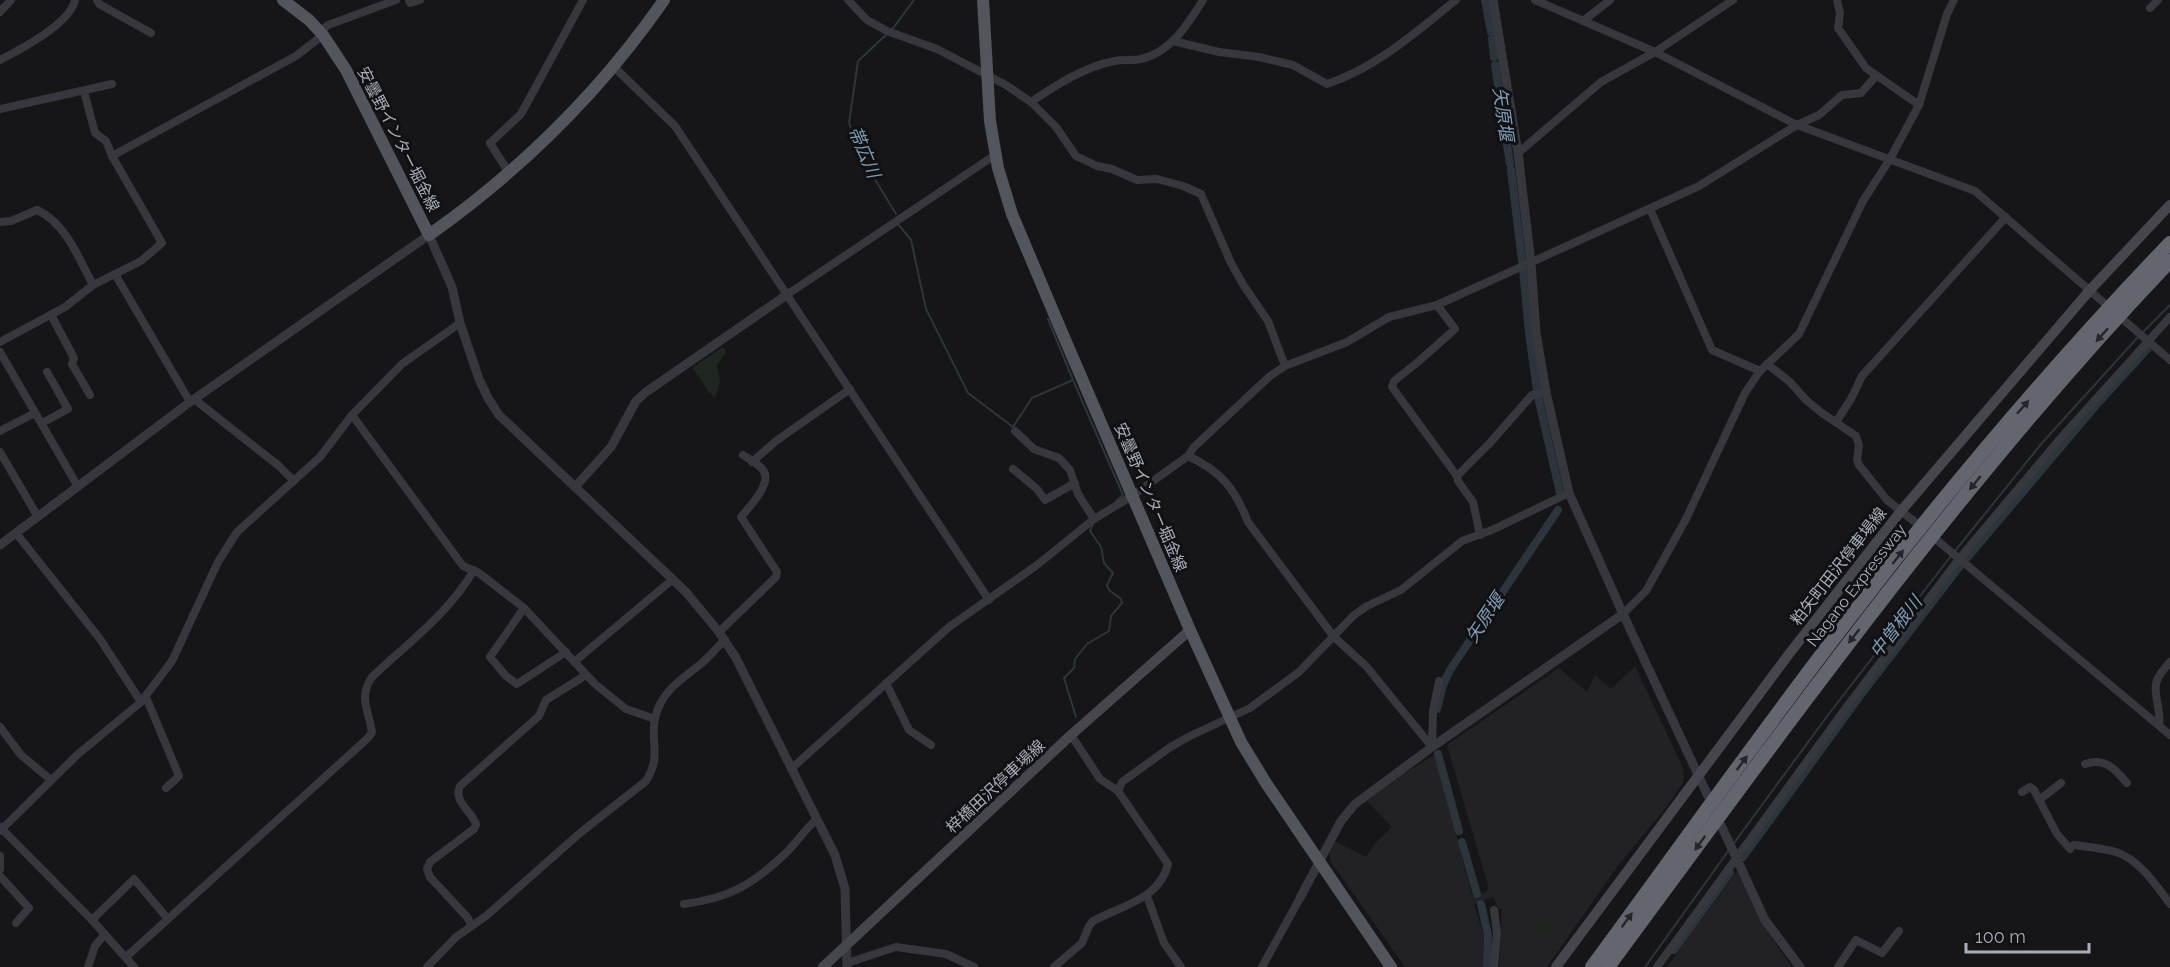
<svg xmlns="http://www.w3.org/2000/svg" width="2170" height="967" viewBox="0 0 2170 967" font-family="Raleway,'Noto Sans JP',sans-serif">
<rect width="100%" height="100%" fill="#161618"/>
<g fill="#222225">
<path d="M1635 666 1684 770 1683 783 1664 810 1617 867 1547 967H1499L1502 909H1499L1493 897 1474 904 1484 937 1483 967H1405L1330 861V850L1334 841 1366 857 1375 843 1392 827 1367 801 1403 774 1436 754 1472 896 1484 893 1489 889 1447 745 1559 668 1587 692 1595 675 1611 689Z"/>
<path d="M1737 871 1762 923 1792 967H1667Z"/>
</g>
<g fill="#1e261f">
<path d="M723 347 726 352 717 365 720 382 715 398C705 390 701 377 692 368Z"/>
<path d="M1539 918 1554 925 1546 935 1534 926Z"/>
</g>
<g fill="none" stroke-linecap="round" stroke-linejoin="round">
<g stroke="#2c353c" stroke-width="2">
<path d="M891 31 914 0"/>
<path d="M887 34 858 61 849 123 865 163 896 214"/>
<path d="M898 224 911 240 926 309 968 393 1013 427 1032 398 1073 380 1123 495 1116 501"/>
<path d="M1048 319 1073 380"/>
<path d="M2142 333 2170 305"/>
<path d="M1955 551 2042 443 2138 337"/>
<path d="M1076 717 1064 678 1074 668 1075 659 1087 644 1109 631 1111 616 1122 603 1121 599 1109 590 1107 585 1113 573 1104 563 1101 547 1090 531 1093 524"/>
<path d="M1734 843 1828 715 1951 556"/>
<path d="M1645 967 1729 850"/>
</g>
<g stroke="#2c353c" stroke-width="8">
<path d="M1485 0 1491 32"/>
<path d="M1492 39 1494 57"/>
<path d="M1495 65 1510 164"/>
<path d="M1511 170 1522 261"/>
<path d="M1523 269 1529 333 1537 390"/>
<path d="M1538 397 1560 493"/>
<path d="M1967 558 2099 402 2148 348"/>
<path d="M1437 709 1443 685 1450 670 1558 510"/>
<path d="M1438 754 1459 831"/>
<path d="M1462 842 1477 894"/>
<path d="M1743 857 1863 692 1960 566"/>
<path d="M1481 904 1488 935 1487 967"/>
<path d="M1674 950 1730 873"/>
</g>
<g stroke="#37383d" stroke-width="8">
<path d="M97 0 99 4 151 33"/>
<path d="M409 0 410 3 420 0"/>
<path d="M848 0 867 20 887 31 937 49 1006 85 1031 102 1056 127 1076 156 1097 166 1112 169 1137 180 1157 179 1183 186 1201 194 1231 263 1244 286 1268 321 1285 366"/>
<path d="M1535 0 1655 52 1797 125 1975 191 2103 302"/>
<path d="M1837 0 1840 13 1838 28 1866 68 1919 105"/>
<path d="M2150 8 2158 0"/>
<path d="M0 12 11 0"/>
<path d="M1583 21 1610 0"/>
<path d="M320 32 328 25 396 0"/>
<path d="M1173 41 1219 52 1259 57 1293 65 1327 84C1376 68 1416 32 1456 0"/>
<path d="M0 60C21 49 70 24 75 0"/>
<path d="M614 67 675 126 989 600"/>
<path d="M84 91 95 133 106 141 112 156"/>
<path d="M1031 102C1056 85 1084 67 1114 61 1123 59 1132 61 1141 59 1170 53 1189 23 1203 0"/>
<path d="M0 109 112 84"/>
<path d="M1518 153 1601 82 1655 52 1733 0"/>
<path d="M509 173 490 143 521 114 583 0"/>
<path d="M1650 209 1712 350 1760 371"/>
<path d="M0 222 11 221 37 210C66 223 79 259 93 285"/>
<path d="M115 274 190 402"/>
<path d="M788 294 995 155"/>
<path d="M1437 305 1455 329 1419 361 1394 381 1392 387 1457 476 1458 481 1473 502 1480 535"/>
<path d="M51 315 74 358 72 364 90 395"/>
<path d="M2126 322 2170 360"/>
<path d="M0 342 65 307 93 285 141 261 162 243 112 156 296 56 323 35"/>
<path d="M0 352 77 485"/>
<path d="M1767 364 1790 382 1806 400 1822 413 1856 436 1859 445 1857 460 1859 465 1887 500 1915 522"/>
<path d="M194 399 279 466 294 481"/>
<path d="M352 415 463 566 479 573 524 608 595 684 626 709 655 719"/>
<path d="M1836 422 1851 399 1862 376 2006 217"/>
<path d="M42 423 68 409 47 372"/>
<path d="M0 431 35 413"/>
<path d="M1015 431 1034 449 1059 458 1070 470 1078 494 1094 519"/>
<path d="M0 452 38 517"/>
<path d="M1188 456C1221 471 1235 489 1248 522L1334 637 1366 666 1432 747"/>
<path d="M752 462 776 441 850 389"/>
<path d="M1013 469 1037 489 1045 500 1075 483"/>
<path d="M1457 476 1489 444 1532 395 1546 392"/>
<path d="M16 533 100 639 141 702"/>
<path d="M1938 541 2170 735"/>
<path d="M524 608 490 657 506 676 517 684 566 652"/>
<path d="M1623 614 1646 591 1686 519 1745 393 1760 371 1799 334 1863 201 1890 159 1919 105 1947 14 1954 0"/>
<path d="M719 632 776 577 777 572 741 517C749 507 773 483 763 470 759 464 749 459 743 455"/>
<path d="M574 662 672 580"/>
<path d="M886 683 909 730 931 745"/>
<path d="M146 697 179 776 166 788"/>
<path d="M2159 725C2162 710 2151 691 2158 678 2161 672 2166 667 2170 662"/>
<path d="M0 727 21 755 51 780"/>
<path d="M1432 747 1433 711 1439 681"/>
<path d="M2085 764C2105 757 2115 769 2127 783"/>
<path d="M791 769 949 627 1037 565 1094 519 1132 496 1188 456 1194 447 1270 376 1285 366 1347 342 1389 317 1437 305 1699 186 1797 125 1819 115 1842 95 1861 93 1876 76"/>
<path d="M1118 791 1122 782 1169 748 1188 737 1250 708 1299 672 1354 615 1367 606 1401 590 1462 541 1492 530 1569 493"/>
<path d="M2022 792 2030 787 2034 790 2057 834 2070 849"/>
<path d="M2039 800 2061 783"/>
<path d="M0 827 92 920 134 967"/>
<path d="M0 831 77 755 141 702 172 661 218 562 237 532 320 457 352 415 402 364 460 323"/>
<path d="M2074 845C2088 847 2103 848 2116 852 2140 860 2156 885 2170 904"/>
<path d="M0 856V869"/>
<path d="M0 876 29 908 16 923"/>
<path d="M1147 896 1164 943 1181 967"/>
<path d="M684 904C730 898 752 885 786 853 797 842 805 829 817 819"/>
<path d="M92 920 134 879 168 919"/>
<path d="M472 926 467 917 430 877 427 869 430 862 474 829 476 824C471 810 453 802 460 786L539 716 546 700 586 675"/>
<path d="M126 957 368 738 372 732C369 711 358 697 372 677 407 644 449 613 474 570"/>
<path d="M847 963 896 947 946 954 974 967"/>
<path d="M88 967 95 946 105 934"/>
<path d="M427 967 456 937 486 916 580 833 646 781C662 755 650 743 655 718 661 691 682 679 702 663 710 656 717 647 725 640"/>
<path d="M1054 967 1082 943 1089 926 1093 921C1121 906 1160 899 1168 864L1118 791 1100 779 1071 735"/>
<path d="M1262 967 1300 898"/>
<path d="M1494 967 1497 933 1494 910"/>
<path d="M1657 967 1848 705 1959 559 2059 440 2170 317"/>
<path d="M1838 967 1856 940 1882 953 1899 931"/>
</g>
<g stroke="#37383d" stroke-width="9">
<path d="M1493 0 1518 153 1531 263 1536 333 1546 392 1569 493 1623 614 1708 796"/>
<path d="M575 487 611 447 636 401 646 392 788 294"/>
<path d="M0 545 190 402 429 235 452 287 460 323 479 379 488 398 499 415 686 592 719 632 736 658 835 855 845 889 847 967"/>
<path d="M1721 825 1765 920 1800 967"/>
<path d="M1300 898 1341 821 1355 804 1432 747 1623 614"/>
</g>
<g stroke="#45474d" stroke-width="10">
<path d="M823 967 1071 735 1190 630"/>
<path d="M1556 967 1789 654 1901 511 2090 290 2170 205"/>
</g>
<g stroke="#53555c" stroke-width="12">
<path d="M283 0 309 20 323 35 346 70 429 235C521 170 600 92 664 0"/>
<path d="M983 0 990 121 998 168 1012 214 1058 323 1190 630 1241 742 1266 783 1391 967"/>
</g>
<g stroke="#63666e" stroke-width="14">
<path d="M1592 967C1675 854 1756 740 1841 629 1943 495 2053 365 2170 243"/>
<path d="M1608 967C1787 725 1962 479 2170 261"/>
</g>
</g>
<defs><path id="oneway-solid" d="M-6-.8H1V-3.2L6.5 0L1 3.2V.8H-6Z" transform="scale(1.5)"/></defs>
<g fill="#26262a">
<use href="#oneway-solid" transform="translate(2102 335) rotate(132)"/>
<use href="#oneway-solid" transform="translate(2023 407) rotate(-49)"/>
<use href="#oneway-solid" transform="translate(1975 483) rotate(129)"/>
<use href="#oneway-solid" transform="translate(1898 557) rotate(-52)"/>
<use href="#oneway-solid" transform="translate(1854 636) rotate(128)"/>
<use href="#oneway-solid" transform="translate(1742 763) rotate(-54)"/>
<use href="#oneway-solid" transform="translate(1700 843) rotate(126)"/>
<use href="#oneway-solid" transform="translate(1627 920) rotate(-54)"/>
</g>
<g text-anchor="middle" stroke-width="6" stroke-linejoin="round" paint-order="stroke">
<g font-size="16" fill="#a8adb8" stroke="#111113">
<text transform="translate(399 139) rotate(63)" y="6">安曇野インター堀金線</text>
<text transform="translate(1151 497) rotate(67)" y="6">安曇野インター堀金線</text>
<text transform="translate(1838 566) rotate(-52)" y="6">粕矢町田沢停車場線</text>
<text transform="translate(1856 585) rotate(-52)" y="6">Nagano Expressway</text>
<text transform="translate(995 786) rotate(-43)" y="6">梓橋田沢停車場線</text>
</g>
<g font-size="18" font-style="italic" fill="#7f9bb3" stroke="#111113">
<text transform="translate(1503 114) rotate(82)" y="6">矢原堰</text>
<text transform="translate(864 152) rotate(67)" y="6">帯広川</text>
<text transform="translate(1485 618) rotate(-56)" y="6">矢原堰</text>
<text transform="translate(1896 627) rotate(-52)" y="6">中曽根川</text>
</g>
</g>
<path d="M1966 943v9h123v-9" fill="none" stroke="#a8adb8" stroke-width="3"/>
<text x="1975" y="943" font-size="18" fill="#a8adb8" stroke="#111113" stroke-width="4.5" paint-order="stroke">100 m</text>
</svg>
